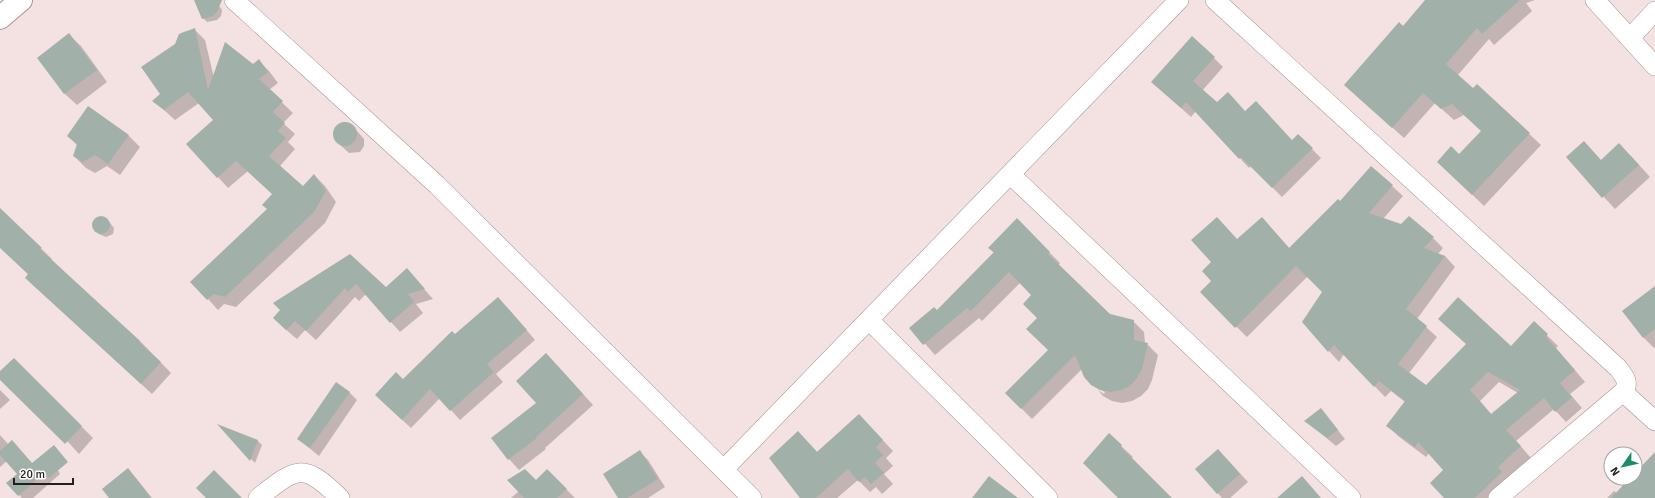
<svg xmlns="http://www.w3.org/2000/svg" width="1655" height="498" viewBox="0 0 1655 498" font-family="Signika,sans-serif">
<rect width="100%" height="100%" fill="#f4e1e1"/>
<g fill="#0003" fill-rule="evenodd">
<path d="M202 0H215L217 3 222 10 221 16 217 20 207 22 203 18Z"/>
<path d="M1427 0H1535L1526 3 1532 11 1494 45 1489 39 1457 76 1473 89 1477 85 1541 145 1484 206 1450 173 1459 155 1482 131 1464 115 1454 120 1435 103 1404 138 1345 85 1403 28Z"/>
<path d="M195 30 205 40 214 78 253 65 259 61 269 71 278 83 269 90 293 113 283 123 295 134 288 142 295 149 280 166 304 188 314 175 325 186 336 202 325 223 236 307 224 304 218 310 208 299 268 209 273 194 248 171 228 188 188 144 215 120 199 103 175 120 154 101 161 94 178 37 183 32Z"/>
<path d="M69 35 81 46 107 82 77 105 65 94 38 58Z"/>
<path d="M1214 58 1223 67 1202 91 1217 103 1292 141 1298 135 1321 158 1282 197 1251 166 1249 168 1196 111 1191 117 1152 82Z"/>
<path d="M89 107 129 136 140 147 120 175 107 166 95 173 86 168 74 156 78 146 68 136Z"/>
<path d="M344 122 351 124 364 139V146L360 152 349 153 337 142 333 135 335 128 340 123Z"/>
<path d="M1631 156 1650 177 1615 209 1567 157 1601 161Z"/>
<path d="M1392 186 1403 196 1383 219 1433 238 1443 248 1438 254 1445 256 1455 267 1417 319 1437 337 1409 373 1426 386 1511 348 1534 323 1558 346 1556 348 1585 382 1570 394 1582 408 1566 422 1554 409 1516 441 1531 458 1508 478 1497 498H1446L1445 470 1429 453 1426 457 1398 436 1387 425 1405 402 1391 391 1385 397 1344 354 1339 362 1303 322 1324 292 1308 276 1247 337 1201 292 1212 281 1237 240 1262 218 1290 249 1340 202ZM1499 382 1518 393 1492 415 1480 401Z"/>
<path d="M0 209 52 259 51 261 140 341 171 373 152 394 36 287 29 275 0 247Z"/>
<path d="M102 217 107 219 114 228 113 234 106 237 99 234 95 230 93 225 97 218Z"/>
<path d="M1017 220 1060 263 1058 266 1109 314 1133 321 1144 332 1145 343 1147 344 1158 355 1152 380 1148 389 1141 396 1132 401 1122 403 1112 401 1103 396 1098 390 1104 394 1105 392 1094 386 1082 369 1032 419 1006 393 1049 350 1038 318 1032 295 1020 283 982 321 979 318 935 355 911 328 937 311 994 253 989 248Z"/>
<path d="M350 255 386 288 407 270 433 299 416 304 423 313 400 332 366 294 359 301 355 297 316 340 305 330 297 339 284 328Z"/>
<path d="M1655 287V347L1654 348 1644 338 1623 311Z"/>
<path d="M507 307 535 340 496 374 503 382 460 420 440 398 411 428 385 404 403 380 455 336Z"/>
<path d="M14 359 93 438 79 454 59 432 0 379V373Z"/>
<path d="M557 365 593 405 545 448 546 449 519 470 509 459Z"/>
<path d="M0 390 10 400 0 409Z"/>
<path d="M349 392 357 400 319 456 298 439Z"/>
<path d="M1321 409 1345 439 1336 446 1306 421Z"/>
<path d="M859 415 893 451 886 458 893 466 884 474 893 484 882 494 876 487 870 492 858 480 837 498H801L809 443 817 452Z"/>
<path d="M220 427 258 441 262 445 255 463Z"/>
<path d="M0 435 8 444 33 464 53 462 60 474 33 498H22L8 483 18 474 7 461 0 467Z"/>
<path d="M1109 435 1133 457 1131 459 1171 498H1119Z"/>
<path d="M640 452 648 460 665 487 648 498H619Z"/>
<path d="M1655 453V498H1607L1614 491 1617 493 1631 478H1635V474Z"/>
<path d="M1226 458 1248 482 1230 498H1222L1197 470Z"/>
<path d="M128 470 136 478 152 498H110Z"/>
<path d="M547 470 575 498H511L519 491 536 481Z"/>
</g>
<g fill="#a1b1a9" fill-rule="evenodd">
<path d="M194 0H222L217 12 213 16 202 19Z"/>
<path d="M1425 0H1520L1482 34 1477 28 1446 64 1473 88 1477 84 1530 133 1472 195 1437 162 1451 146 1459 154 1481 131 1452 104 1441 109 1423 93 1392 128 1344 85 1399 22 1403 26Z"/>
<path d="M195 28 208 90 225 42 253 64 259 59 268 72 259 79 283 101 273 112 285 123 278 131 286 138 269 156 303 186 314 174 326 191 314 212 225 297 213 294 207 300 190 282 267 209 262 205 272 194 236 161 217 178 186 144 213 120 188 92 164 110 152 101 160 94 141 67 175 44 179 34Z"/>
<path d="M69 33 97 70 64 94 37 58Z"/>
<path d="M1192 36 1215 57 1193 81 1217 102 1228 92 1245 111 1256 101 1292 140 1298 134 1313 148 1272 188 1241 157 1239 159 1186 102 1181 108 1151 82Z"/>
<path d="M88 106 129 135 108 164 95 155 83 162 73 156 77 144 67 136Z"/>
<circle cx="345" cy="134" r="12"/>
<path d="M1584 141 1601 160 1619 143 1639 165 1602 198 1566 157Z"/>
<path d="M1371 166 1393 185 1369 213 1401 224 1409 216 1434 237 1424 248 1445 256 1406 309 1427 326 1398 364 1426 385 1466 344 1438 319 1458 297 1511 346 1534 321 1548 334 1546 337 1575 370 1560 383 1572 397 1555 412 1544 398 1506 430 1521 446 1498 467 1502 472 1475 498H1444L1430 483 1443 470 1418 442 1415 447 1386 426 1405 401 1379 381 1374 387 1334 345 1328 352 1302 322 1322 292 1296 266 1235 328 1200 292 1211 281 1202 271 1211 262 1191 240 1217 217 1237 239 1262 217 1289 248 1338 199 1340 201ZM1488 372 1520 390 1491 414 1470 390Z"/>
<path d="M0 208 42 248 40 249 140 341 139 342 161 362 141 384 25 278 28 274 0 248Z"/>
<circle cx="101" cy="225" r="9"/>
<path d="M1017 218 1050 252 1048 254 1110 314 1134 320V340L1148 343 1142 369 1137 378 1130 386 1121 390 1111 392 1100 390 1091 385 1084 377 1075 355 1021 409 1005 393 1048 350 1026 329 1037 318 1023 304 1031 295 1009 272 971 311 967 308 923 345 909 328 934 307 937 310 994 252 988 248Z"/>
<path d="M350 254 386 287 407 268 425 289 408 294 414 302 390 323 356 284 348 292 345 288 306 331 295 321 286 330 273 318 280 310 273 303Z"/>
<path d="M1655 286V329L1643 338 1622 311Z"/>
<path d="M498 297 527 330 487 364 494 372 450 411 430 389 402 420 375 395 396 372 403 379 452 331 455 334Z"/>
<path d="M546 353 583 394 536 437 537 438 508 460 491 438 536 403 516 381Z"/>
<path d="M14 358 82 426 65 444 0 380V371Z"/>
<path d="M336 382 350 392 310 448 297 439Z"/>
<path d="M1321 408 1338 430 1327 438 1304 421Z"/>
<path d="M859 414 883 440 876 447 883 455 875 463 884 473 871 484 865 477 859 482 848 469 816 498H800L769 458 798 431 817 452Z"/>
<path d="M217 424 258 440 250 461Z"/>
<path d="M1109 433 1122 445 1121 447 1172 498H1118L1083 463Z"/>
<path d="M12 440 32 463 54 445 68 462 49 478 45 473 18 496 6 483 17 474 0 455V451Z"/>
<path d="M1218 449 1240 474 1217 494 1195 469Z"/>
<path d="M640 450 658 479 627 498H618L603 474Z"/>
<path d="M1655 452V498H1611L1630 478H1635V473Z"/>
<path d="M128 468 151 498H109L102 489Z"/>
<path d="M525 469 536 480 547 469 567 489 557 498H524L507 480Z"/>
<path d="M214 470 242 498H206L196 488Z"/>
<path d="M989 476 1018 498H972Z"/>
<path d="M1302 476 1321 498H1277Z"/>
</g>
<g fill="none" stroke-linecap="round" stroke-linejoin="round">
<g stroke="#a69595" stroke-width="20">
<g id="minor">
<path d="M234 0 437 185 752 498"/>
<path d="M1215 0 1618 368C1625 377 1630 383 1623 392L1498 498"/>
<path d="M1595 0 1655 66"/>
<path d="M1630 38 1655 11"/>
<path d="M1011 175 1351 498"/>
<path d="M869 320 1048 498"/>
<path d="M1623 392 1655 421"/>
<path d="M724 469 1179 0"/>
<path d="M258 498C297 467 303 462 340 498"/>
</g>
</g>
<g stroke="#a69595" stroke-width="24">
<path id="tertiary" d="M0 18 21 0"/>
</g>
<use href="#minor" stroke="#fff" stroke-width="19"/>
<use href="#tertiary" stroke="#fff" stroke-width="22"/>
</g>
<g transform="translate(1623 466) rotate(236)"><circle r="19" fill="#ffffff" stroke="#a7a5a5"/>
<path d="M0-3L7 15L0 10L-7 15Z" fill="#1d8a68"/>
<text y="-6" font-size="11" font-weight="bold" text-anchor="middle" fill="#241e1e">N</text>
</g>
<path d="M14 478v6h59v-6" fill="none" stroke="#241e1e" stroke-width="2"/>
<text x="20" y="478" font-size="12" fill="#241e1e" stroke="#ffffff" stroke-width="3" paint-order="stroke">20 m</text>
</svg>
